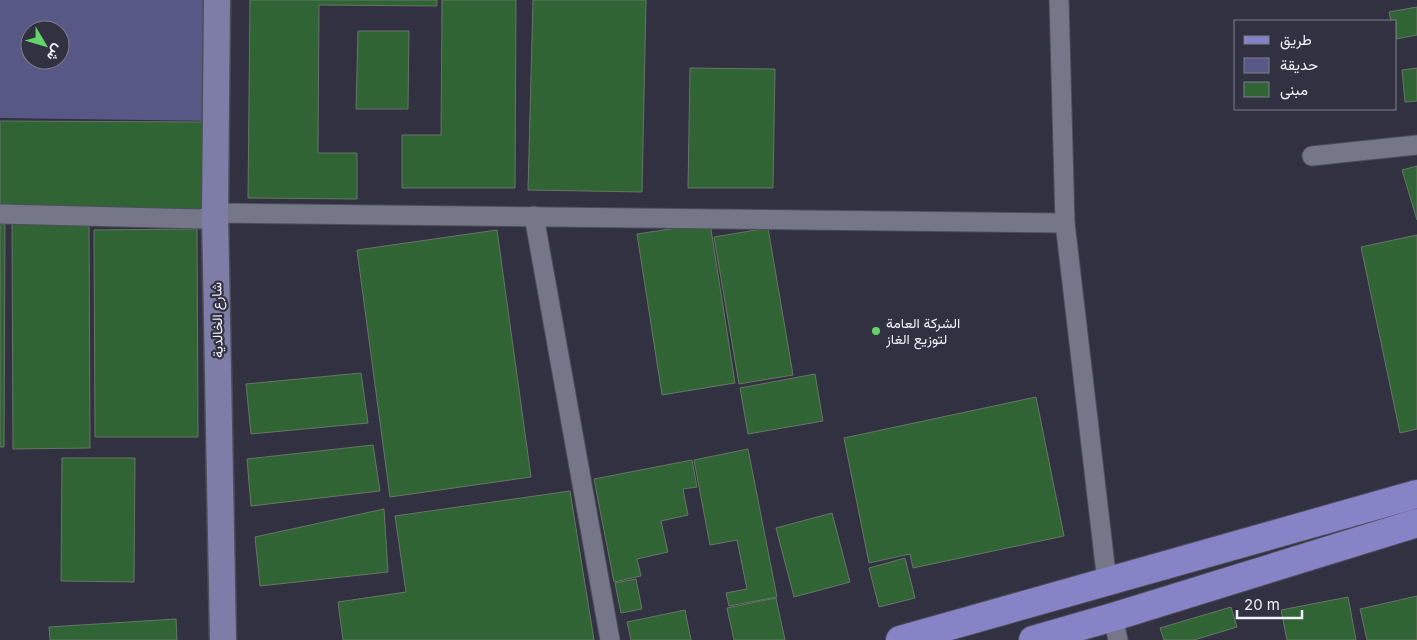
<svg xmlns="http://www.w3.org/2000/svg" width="1417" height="640" viewBox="0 0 1417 640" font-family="Inter,Vazirmatn,sans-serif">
<rect width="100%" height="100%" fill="#313141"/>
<path fill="#585887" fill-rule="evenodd" d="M0 0H217L216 121 0 118ZM30 30H60V60H30Z"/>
<g fill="#316434" stroke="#677567">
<path d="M250 0H437V6L319 5 318 153H357V199L248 198Z"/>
<path d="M442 0H516L515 188H402V135H441Z"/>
<path d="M533 0H646L642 192 528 190Z"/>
<path d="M1417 7V35L1396 39V21H1391L1389 12Z"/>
<path d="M358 31H409L408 109H356Z"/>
<path d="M690 68 775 69 773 188H688Z"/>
<path d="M1417 68V101L1405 102 1402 70Z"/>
<path d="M0 121 208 122V213L0 212Z"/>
<path d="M1417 166V220L1402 170Z"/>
<path d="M12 220H89L90 448 13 449Z"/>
<path d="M710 223 735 383 662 395 637 234Z"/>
<path d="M0 224H5L4 447H0Z"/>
<path d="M768 228 793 375 739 384 714 237Z"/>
<path d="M197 229 198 437H95L94 230Z"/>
<path d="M497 230 531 477 390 497 357 250Z"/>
<path d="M1417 235V429L1400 433 1361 247Z"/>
<path d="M361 373 368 423 251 434 246 384Z"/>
<path d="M815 374 823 421 748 434 740 388Z"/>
<path d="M1036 397 1064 536 913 568 910 554 869 563 844 438Z"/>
<path d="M373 445 380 491 251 506 247 459Z"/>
<path d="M748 449 777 597 729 606 726 593 747 589 737 540 710 545 694 460Z"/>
<path d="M62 458H135L134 582 61 581Z"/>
<path d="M692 460 697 487 683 489 688 515 661 521 668 552 637 559 641 576 614 582 594 479Z"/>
<path d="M570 491 594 640H343L338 602 406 592 395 516Z"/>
<path d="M384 509 388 572 260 586 255 537Z"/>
<path d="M832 513 850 582 794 597 776 528Z"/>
<path d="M905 558 915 598 879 607 869 568Z"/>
<path d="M636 579 642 609 621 613 615 583Z"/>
<path d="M1417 596V640H1367L1360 609Z"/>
<path d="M1348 597 1356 640H1287L1281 610Z"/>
<path d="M776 598 785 640H734L727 608Z"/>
<path d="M1231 607 1237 627 1194 640H1164L1160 628Z"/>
<path d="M685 610 691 640H631L627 622Z"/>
<path d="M176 619 177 640H50L49 627Z"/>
</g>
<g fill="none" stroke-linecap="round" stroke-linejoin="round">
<g stroke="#4d4d5a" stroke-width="21">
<g id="minor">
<path d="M1059 0 1065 223 1107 582"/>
<path d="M1312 156 1417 145"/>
<path d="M0 214 202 219 215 213 1065 223"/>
<path d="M534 216 610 640"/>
<path d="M1113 617 1118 640"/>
</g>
</g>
<g stroke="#4d4d5a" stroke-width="29">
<path id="secondary" d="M217 0 215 213 223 640"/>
</g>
<g stroke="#4d4d5a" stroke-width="30">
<g id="primary">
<path d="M900 640 1417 494"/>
<path d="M1033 640 1113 617 1417 523"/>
</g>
</g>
<use href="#minor" stroke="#757688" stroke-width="19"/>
<use href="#secondary" stroke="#7e7da7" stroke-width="26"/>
<use href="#primary" stroke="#8684c6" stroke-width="28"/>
</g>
<circle fill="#62d469" stroke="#313141" stroke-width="2" cx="876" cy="331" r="5"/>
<g text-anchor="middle" stroke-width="4.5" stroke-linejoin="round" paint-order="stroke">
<g font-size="14" fill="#f1f1fc" stroke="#313141">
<text transform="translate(217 320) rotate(-91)" y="5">شارع الخالدية</text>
</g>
<g font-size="14" fill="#f1f1fc" stroke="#313141" text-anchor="start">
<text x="886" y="328">الشركة العامة<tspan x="886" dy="16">لتوزيع الغاز</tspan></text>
</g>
</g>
<rect x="1234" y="20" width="162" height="90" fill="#313141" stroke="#7e7e8c"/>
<rect x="1244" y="36" width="25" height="8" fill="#8684c6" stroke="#7e7e8c"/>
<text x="1280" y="45" font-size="15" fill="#f1f1fc">طريق</text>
<rect x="1244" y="58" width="25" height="15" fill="#585887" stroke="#7e7e8c"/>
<text x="1280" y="70" font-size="15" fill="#f1f1fc">حديقة</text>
<rect x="1244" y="82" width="25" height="15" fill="#316434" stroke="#7e7e8c"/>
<text x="1280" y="95" font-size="15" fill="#f1f1fc">مبنى</text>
<g transform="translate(45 45) rotate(128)"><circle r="24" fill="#313141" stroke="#7e7e8c"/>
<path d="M0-4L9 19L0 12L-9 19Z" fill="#62d469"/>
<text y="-8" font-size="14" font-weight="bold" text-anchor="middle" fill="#f1f1fc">ش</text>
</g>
<path d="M1237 610v8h65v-8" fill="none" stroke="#f1f1fc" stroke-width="2.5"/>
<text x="1244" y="610" font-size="15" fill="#f1f1fc" stroke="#313141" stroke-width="4" paint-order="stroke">20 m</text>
</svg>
